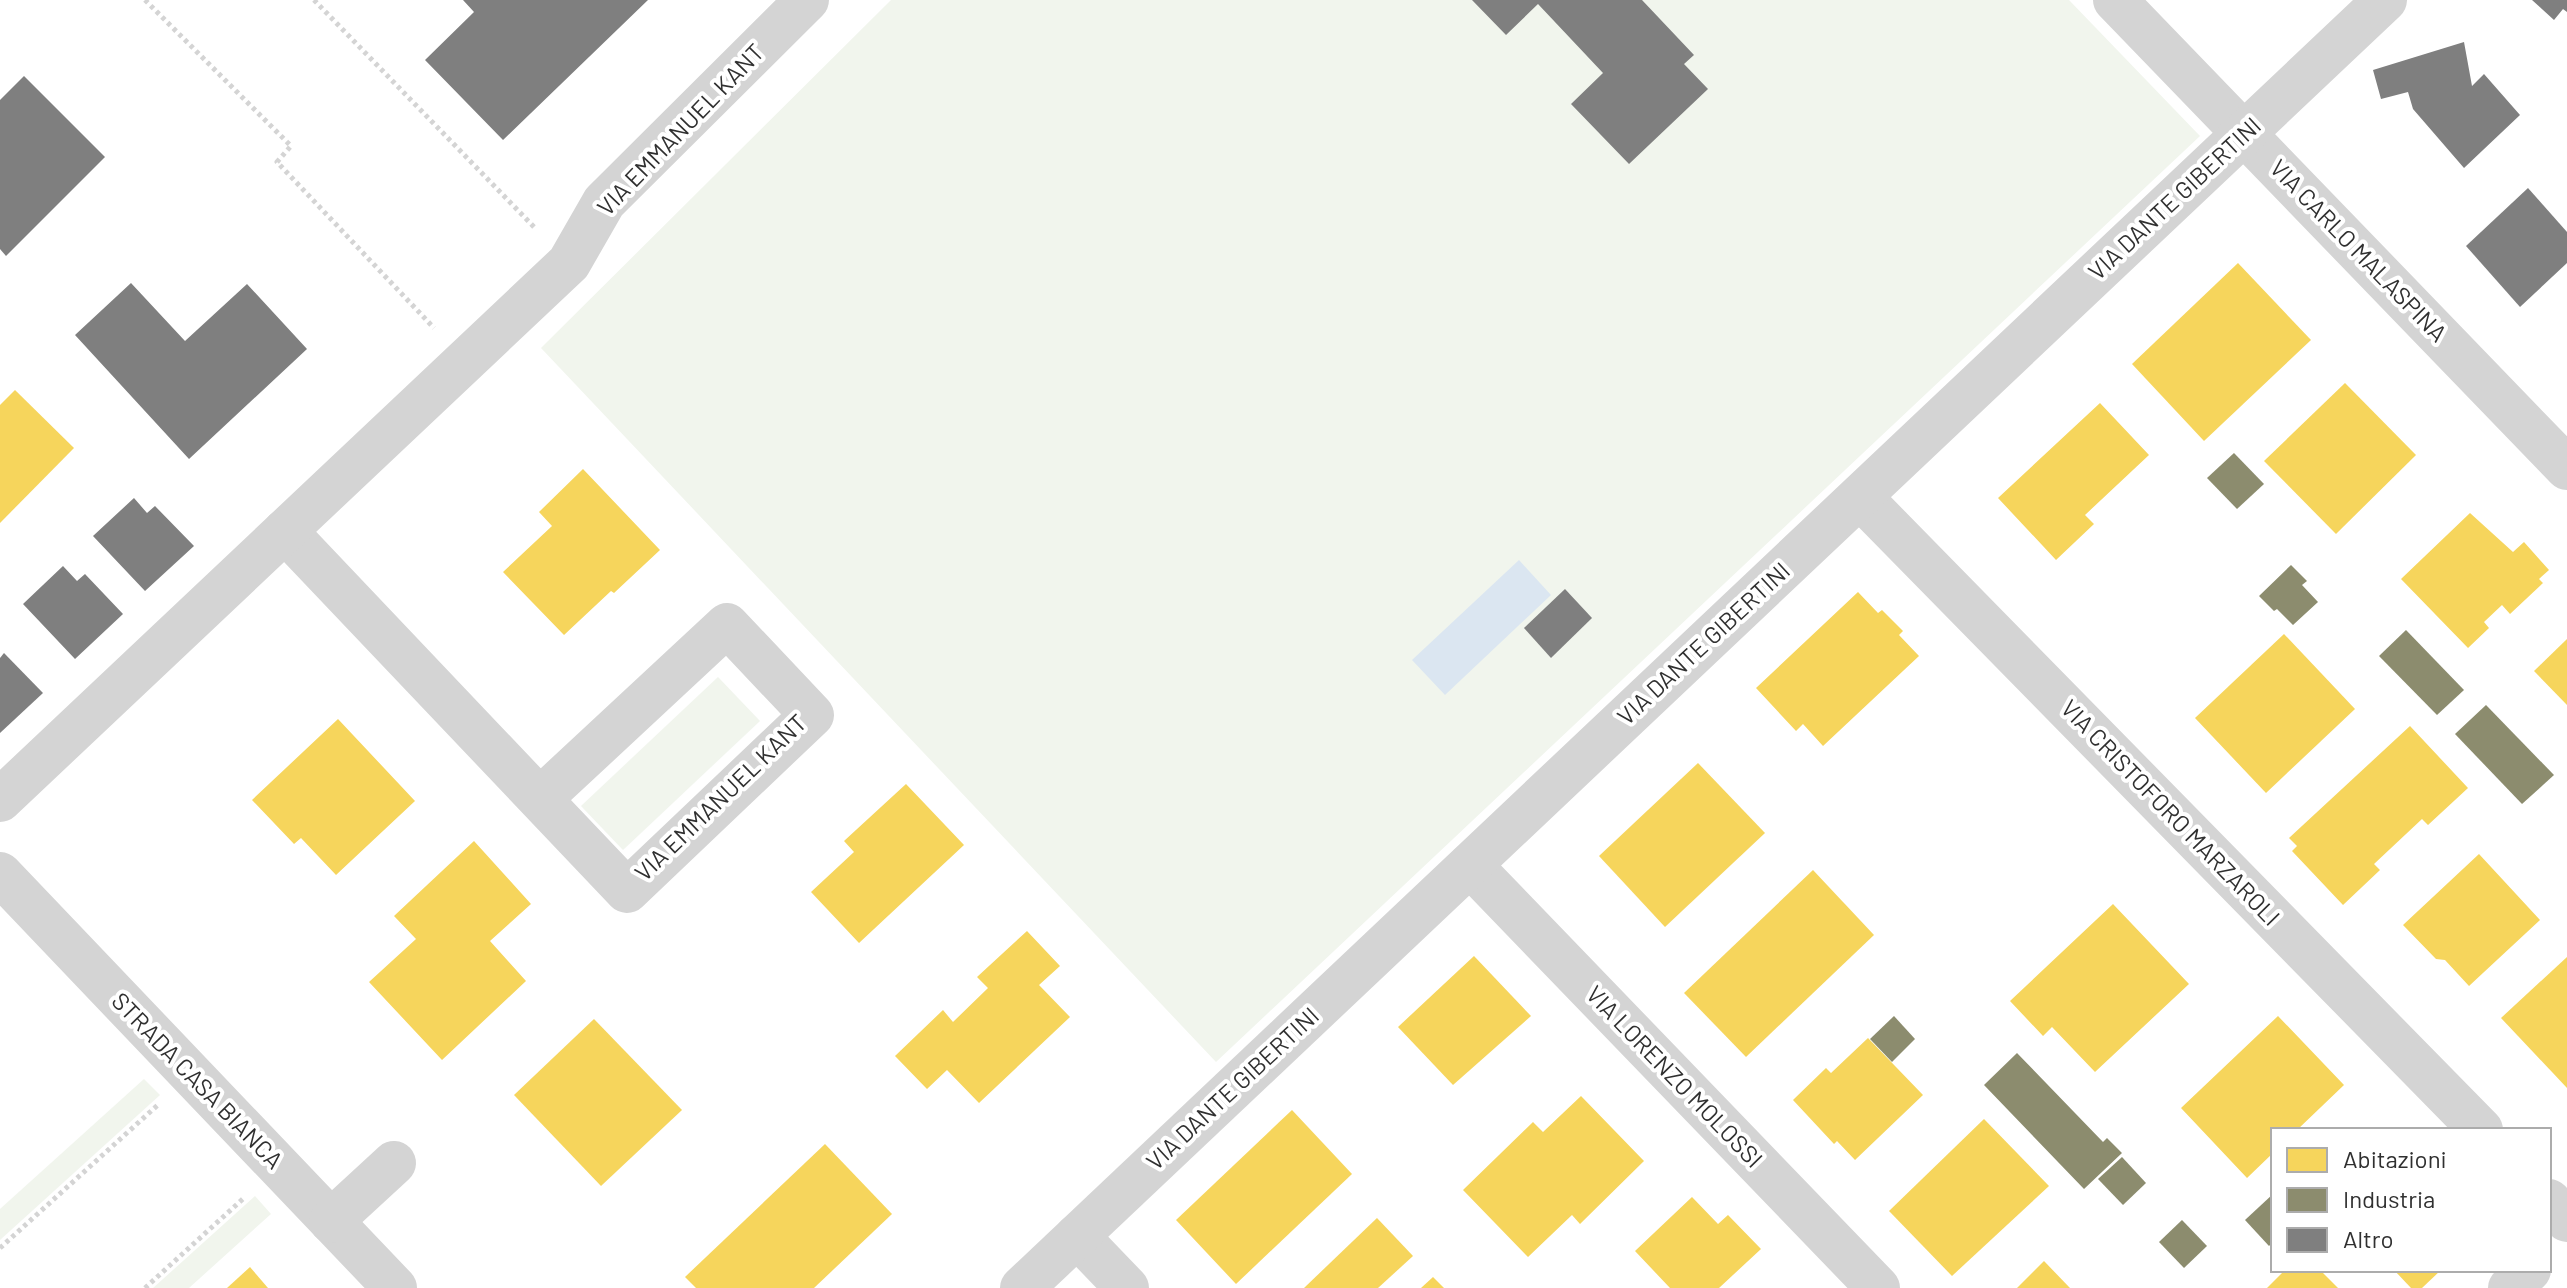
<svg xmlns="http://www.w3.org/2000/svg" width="2567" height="1288" viewBox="0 0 2567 1288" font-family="Barlow,sans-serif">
<rect width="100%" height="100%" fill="#fff"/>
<g fill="#f1f5ed">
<path d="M891 0H2069L2200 136 1216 1062 541 348Z"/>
<path d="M718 677 760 721 623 850 581 806Z"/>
<path d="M144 1079 160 1095 0 1240V1209Z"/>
<path d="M255 1196 271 1214 189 1288H153Z"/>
</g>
<path fill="#dbe6f1" d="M1519 560 1551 595 1445 695 1412 660Z"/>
<g fill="#f6d55c">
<path d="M2238 263 2311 340 2204 441 2132 364Z"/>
<path d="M2345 383 2416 455 2336 534 2264 461Z"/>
<path d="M15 390 74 448 0 523V405Z"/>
<path d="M2100 403 2149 455 2085 515 2094 524 2056 560 1998 498Z"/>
<path d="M583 469 660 550 614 593 611 591 564 635 503 572 552 526 539 512Z"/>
<path d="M2470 513 2513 552 2524 542 2549 570 2539 579 2543 583 2510 614 2502 605 2484 622 2489 628 2468 648 2401 579Z"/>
<path d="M1858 592 1878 613 1882 610 1903 631 1899 635 1919 656 1823 746 1803 724 1796 731 1756 688Z"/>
<path d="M2284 634 2355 709 2266 793 2195 718Z"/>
<path d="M2567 639V705L2534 671Z"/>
<path d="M338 719 415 801 336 875 301 838 294 844 252 800Z"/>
<path d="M2410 726 2468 788 2428 825 2422 819 2374 864 2380 870 2343 905 2292 851 2297 846 2289 838Z"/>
<path d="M1698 763 1765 833 1665 927 1599 856Z"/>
<path d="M906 784 964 845 859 943 811 892 854 852 844 841Z"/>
<path d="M474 841 531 904 490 941 526 981 442 1060 369 982 416 939 394 916Z"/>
<path d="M2479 854 2540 920 2469 986 2445 960 2436 959 2403 925Z"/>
<path d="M1813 870 1874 935 1746 1057 1684 993Z"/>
<path d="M2113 904 2189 984 2095 1072 2052 1027 2043 1036 2010 1001Z"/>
<path d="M1027 931 1060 966 1039 985 1070 1017 979 1103 947 1070 927 1089 895 1056 943 1010 953 1022 988 988 977 977Z"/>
<path d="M1474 956 1531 1016 1453 1085 1398 1027Z"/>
<path d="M2567 957V1088L2501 1018Z"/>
<path d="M2278 1016 2344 1085 2297 1130H2273V1153L2247 1178 2181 1108Z"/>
<path d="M594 1019 682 1110 601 1186 514 1095Z"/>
<path d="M1868 1038 1923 1095 1855 1160 1837 1141 1834 1144 1793 1100 1826 1068 1831 1073Z"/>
<path d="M1581 1096 1644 1161 1580 1224 1572 1215 1528 1257 1463 1190 1533 1122 1543 1132Z"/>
<path d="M1292 1110 1352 1174 1236 1284 1176 1220Z"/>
<path d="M1984 1119 2049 1186 1952 1276 1889 1211Z"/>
<path d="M825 1144 892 1214 814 1288H696L685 1277Z"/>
<path d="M1692 1197 1718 1224 1728 1215 1761 1249 1719 1288H1670L1635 1251Z"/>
<path d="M1377 1218 1413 1256 1378 1288H1304Z"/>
<path d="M2044 1261 2070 1288H2017Z"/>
<path d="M250 1267 268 1288H227Z"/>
<path d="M2285 1270H2320L2338 1288H2267Z"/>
<path d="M2394 1270H2441L2422 1288H2411Z"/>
<path d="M1433 1277 1444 1288H1421Z"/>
</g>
<g fill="#8c8c6e">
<path d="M2234 453 2264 484 2237 509 2207 478Z"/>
<path d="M2291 565 2307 581 2302 585 2318 602 2293 625 2277 609 2274 611 2259 596Z"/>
<path d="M2406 630 2464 690 2437 715 2379 656Z"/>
<path d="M2486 705 2554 775 2522 804 2455 734Z"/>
<path d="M1894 1016 1915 1039 1892 1062 1870 1039Z"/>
<path d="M2017 1053 2103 1142 2107 1138 2122 1153 2084 1189 1984 1085Z"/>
<path d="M2122 1157 2146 1183 2123 1205 2098 1179Z"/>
<path d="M2273 1194V1242L2269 1246 2245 1220Z"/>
<path d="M2182 1220 2207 1246 2184 1268 2159 1242Z"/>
</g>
<g fill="#7f7f7f">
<path d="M463 0H648L503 140 425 60 474 12Z"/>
<path d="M1472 0H1642L1694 55 1684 64 1708 89 1629 164 1571 104 1603 73 1538 4 1506 35Z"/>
<path d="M2532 0H2567V12L2563 9 2554 20Z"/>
<path d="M2464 42 2472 86 2484 74 2520 115 2464 168 2413 109 2408 92 2381 99 2373 70Z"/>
<path d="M24 76 105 157 6 256 0 249V100Z"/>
<path d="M2528 188 2567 232V263L2520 307 2466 246Z"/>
<path d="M131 283 185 341 247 284 307 349 189 459 75 335Z"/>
<path d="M134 498 147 513 155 506 194 546 145 591 93 536Z"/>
<path d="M63 566 77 581 85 574 123 614 75 659 23 604Z"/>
<path d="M1565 589 1592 618 1551 658 1524 628Z"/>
<path d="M4 653 43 693 0 733V658Z"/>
</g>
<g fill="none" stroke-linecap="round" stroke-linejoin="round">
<g stroke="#d4d4d4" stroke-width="5" stroke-dasharray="4 4" stroke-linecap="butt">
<path d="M145 0 291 146 277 162 434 328"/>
<path d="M314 0 536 229"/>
<path d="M0 1248 160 1103"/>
<path d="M145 1288 245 1197"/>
</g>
<g stroke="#d4d4d4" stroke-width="44">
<path d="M2115 0 2567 468"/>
<path d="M1860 497 2481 1130"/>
<path d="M285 531 627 891 812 715 727 625 540 799"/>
<path d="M0 800 569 263 604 202 807 0"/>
<path d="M1470 865 1878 1288"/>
<path d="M0 874 395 1288"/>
<path d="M2549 1201 2567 1220"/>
<path d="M331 1221 394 1163"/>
<path d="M1077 1236 1127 1288"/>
<path d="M1022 1288 2385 0"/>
<path d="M2510 1288 2529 1270"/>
</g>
</g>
<g text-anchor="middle" stroke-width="8" stroke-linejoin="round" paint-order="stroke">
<g font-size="24" fill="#303030" stroke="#fff">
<text transform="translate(681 130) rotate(-46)" y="8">VIA EMMANUEL KANT</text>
<text transform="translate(2175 199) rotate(-43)" y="8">VIA DANTE GIBERTINI</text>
<text transform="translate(2358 251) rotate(46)" y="8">VIA CARLO MALASPINA</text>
<text transform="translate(1704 644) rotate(-43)" y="8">VIA DANTE GIBERTINI</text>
<text transform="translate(721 798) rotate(-44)" y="8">VIA EMMANUEL KANT</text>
<text transform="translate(2170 813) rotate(46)" y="8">VIA CRISTOFORO MARZAROLI</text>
<text transform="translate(1674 1077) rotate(46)" y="8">VIA LORENZO MOLOSSI</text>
<text transform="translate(197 1081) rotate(46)" y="8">STRADA CASA BIANCA</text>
<text transform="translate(1233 1089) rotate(-43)" y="8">VIA DANTE GIBERTINI</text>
</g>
</g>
<rect x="2271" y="1128" width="280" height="144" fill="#ffffff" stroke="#acacac" stroke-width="2"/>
<rect x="2287" y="1148" width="40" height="24" fill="#f6d55c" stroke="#acacac" stroke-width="2"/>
<text x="2343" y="1168" font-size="24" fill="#303030">Abitazioni</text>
<rect x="2287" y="1188" width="40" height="24" fill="#8c8c6e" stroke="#acacac" stroke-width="2"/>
<text x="2343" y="1208" font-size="24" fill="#303030">Industria</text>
<rect x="2287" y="1228" width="40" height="24" fill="#7f7f7f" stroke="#acacac" stroke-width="2"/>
<text x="2343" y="1248" font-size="24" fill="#303030">Altro</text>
</svg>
